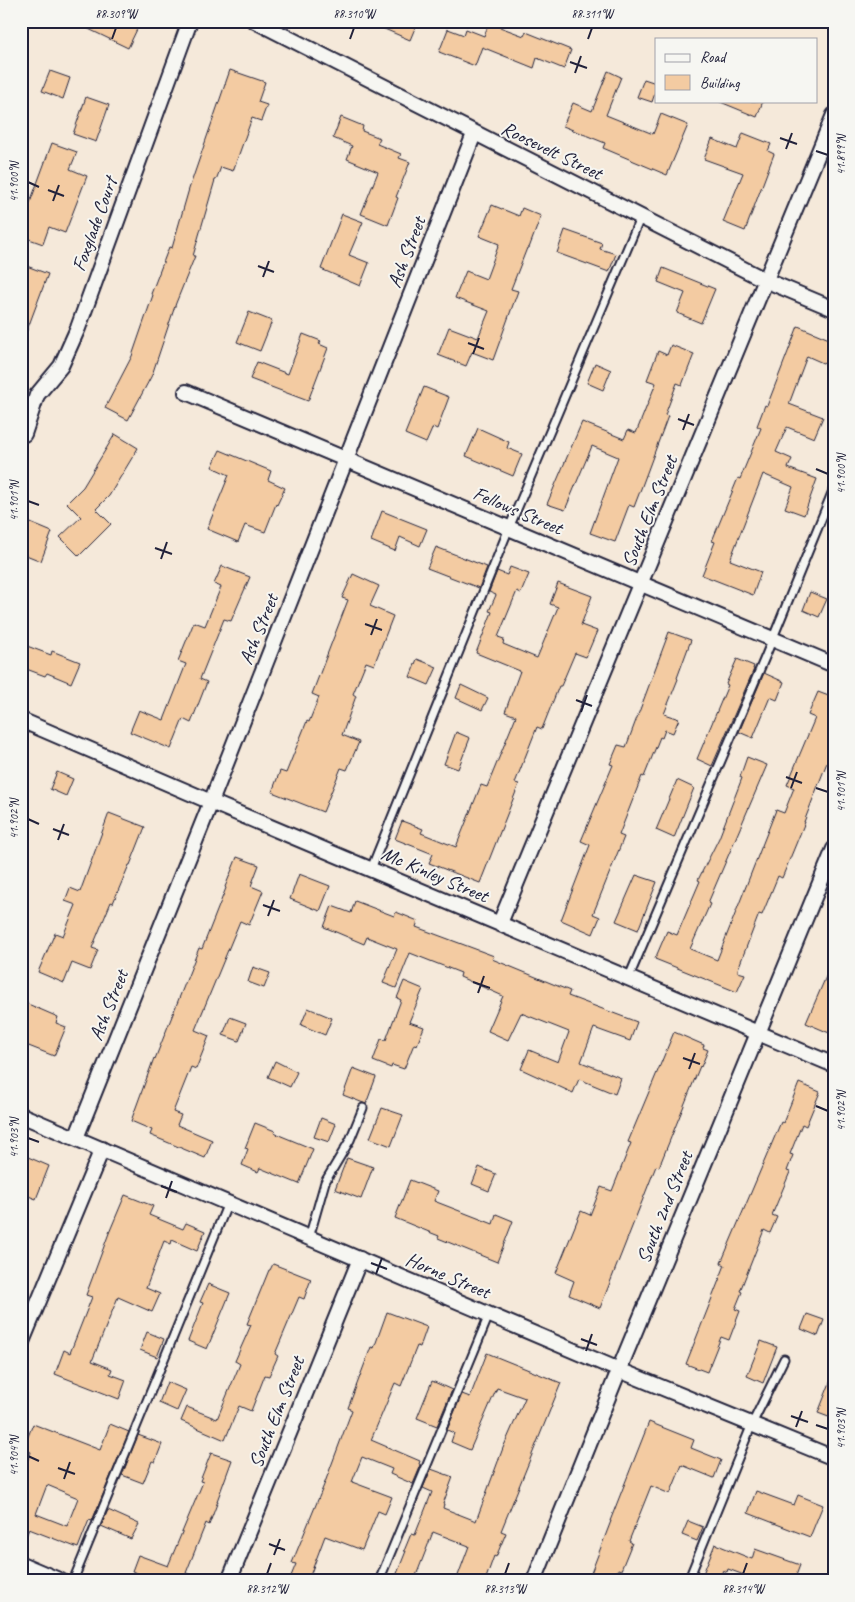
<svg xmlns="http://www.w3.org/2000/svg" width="855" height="1602" viewBox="0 0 855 1602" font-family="Caveat,sans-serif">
<rect width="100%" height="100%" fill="#f5e9da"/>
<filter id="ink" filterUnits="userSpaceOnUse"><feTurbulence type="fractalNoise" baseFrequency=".02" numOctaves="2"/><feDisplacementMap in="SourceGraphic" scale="10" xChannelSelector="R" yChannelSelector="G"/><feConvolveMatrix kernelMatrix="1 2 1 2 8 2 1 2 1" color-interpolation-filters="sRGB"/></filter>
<g filter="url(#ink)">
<g fill="#f3cba2" stroke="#22223b" fill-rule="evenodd">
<path d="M72 21H141L128 48Z"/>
<path d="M366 21H418L410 40Z"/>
<path d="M489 23 524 36 526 32 571 50 564 69 537 58 534 68 482 47 475 66 439 52 448 29 464 35 466 29 484 36Z"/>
<path d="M230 70 265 82 258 102 267 105 261 121 252 118 233 171 221 167 216 180H215L193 256H195L176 303 152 375 128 420 105 408 132 356 153 295 151 294 169 247 172 248 189 189Z"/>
<path d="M50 71 70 78 63 99 42 91Z"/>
<path d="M608 71 621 77 606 115 653 134 661 114 688 125 667 175 603 148 605 143 563 126 573 103 592 111Z"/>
<path d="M644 79 656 83V90L652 102 637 97Z"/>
<path d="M86 97 109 105 96 142 73 134Z"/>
<path d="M718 101H763L757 117Z"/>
<path d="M341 117 363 126 362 131 380 138 377 144 401 154 399 158 410 162 396 197 398 198 388 225 361 214 378 172 347 159 352 146 333 138Z"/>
<path d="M743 133 771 144 768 151 774 154 745 231 723 222 743 173 704 159 712 139 737 149Z"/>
<path d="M52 143 77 152 70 169 87 176 65 233 49 227 43 244 21 236V227Z"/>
<path d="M492 205 519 216 522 208 541 216 529 248H527L511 289 518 291 493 360 472 352 466 366 438 355 449 327 478 338 489 311 455 298 466 271 486 279 499 244 479 236Z"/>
<path d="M342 214 363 222 349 255 369 263 360 286 321 269Z"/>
<path d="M565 230 602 243 600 249 616 254 609 272 557 253Z"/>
<path d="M24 265 48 274 23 341H21V273Z"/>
<path d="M663 268 715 289 701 323 677 313 685 293 658 282Z"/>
<path d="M249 312 272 321 260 351 237 342Z"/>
<path d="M798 326 834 341V368L807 356 789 404 823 417 814 438 787 427 776 452 792 459 788 468 817 479 804 515 785 508 793 487 763 474 730 560 761 572 753 595 702 575 715 542 712 541 738 478 740 479 761 428 757 426 765 405 767 406Z"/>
<path d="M303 334 321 341 319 344 328 348 308 401 250 379 257 362 288 374Z"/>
<path d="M671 345 694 354 682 385 677 383 665 415 668 416 642 486 634 507 629 505 615 542 590 533 618 457 592 446 565 510 547 504 582 422 624 439 628 430 636 433 656 383 647 380 658 351 667 355Z"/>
<path d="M595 363 611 370 603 390 587 383Z"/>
<path d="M424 387 449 397 437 429 433 427 426 443 405 434Z"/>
<path d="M478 428 509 442 507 448 522 454 513 476 466 456Z"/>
<path d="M115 434 138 448 109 496 96 509 111 524 79 556 60 537 81 517 67 503 83 487Z"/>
<path d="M220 450 271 471 268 480 285 488 277 505 276 504 265 532 245 525 238 542 207 529 229 475 212 467Z"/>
<path d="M382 511 427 529 420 546 400 537 395 551 371 541Z"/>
<path d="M21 519 52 532 41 561 21 553Z"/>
<path d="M436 547 487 567 479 588 427 568Z"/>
<path d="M222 566 250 577 231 621 224 619 200 679 207 682 191 723 183 719 171 749 130 732 139 710 164 720 186 664 178 661 194 622 205 626 221 587 214 584Z"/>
<path d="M510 567 529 574 521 593 517 591 498 637 504 639 503 644 537 658 558 607 550 604 558 583 592 596 581 625 597 631 586 657 575 653 561 686H559L542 729 537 727 515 783 519 784 480 883 429 863 433 854 395 839 402 821 423 829 421 833 456 847 481 785 487 787 516 716 505 712 520 671 476 653 492 612 489 611 496 595 489 592 497 571 507 575Z"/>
<path d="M353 574 379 586 370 606 393 616 374 665 366 662 353 694 356 696 342 735 359 742 347 770 341 768 323 812 272 792 280 771 286 773 307 721 309 722 319 697 312 694 348 600 342 598Z"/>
<path d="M810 592 827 599 819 617 803 610Z"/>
<path d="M669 632 691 640 677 678 678 679 664 714 679 719 673 733 665 730 662 738 660 737 644 777 642 776 619 835 624 837 593 914 600 917 593 934 561 920 590 845 581 841 613 765 610 764 618 745 626 747Z"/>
<path d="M27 646 51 655 52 651 80 662 71 683 47 673 45 676 21 667V660Z"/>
<path d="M417 659 437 667 429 685 410 677Z"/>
<path d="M737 659 754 666 753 669H754L712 766 697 759 728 685 726 684Z"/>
<path d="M764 673 784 682 777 700 770 697 753 738 739 732Z"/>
<path d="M461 685 488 698 482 710 456 698Z"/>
<path d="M818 692 834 698V758L830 757 826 765 804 822H805L782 878 778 876 762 915 759 914 738 969V972L745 974 737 992 655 959 667 931 677 935 700 881 698 880 719 838 742 778 740 777 747 757 767 765 708 903 710 904 690 949 717 960 776 810 784 813 794 788 787 785 815 718 808 715Z"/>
<path d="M456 732 470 738 458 769 444 764Z"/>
<path d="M57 772 73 779 66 796 50 789Z"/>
<path d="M677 780 694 788 674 838 656 830Z"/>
<path d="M109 813 145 827 130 865H129L113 903 111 902 92 948 98 950 90 970 72 963 64 983 38 972 55 933 63 936 76 905 65 901 70 888 80 892Z"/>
<path d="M237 857 259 865 251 886 263 891 249 925 240 921 195 1030 209 1036 196 1069 191 1067 173 1112 181 1115 177 1125 212 1140 205 1158 150 1135 152 1130 131 1121 154 1058 155 1059 199 948 202 949 226 888 225 887Z"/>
<path d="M299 874 330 886 320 911 290 899Z"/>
<path d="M636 875 657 882 638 930 616 921Z"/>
<path d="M355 901 394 916 396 912 418 921 416 927 494 956 492 959 570 991 568 996 637 1022 630 1041 594 1028 581 1062 621 1078 615 1094 579 1079 573 1093 521 1069 529 1050 558 1062 569 1032 521 1013 508 1040 488 1031 503 996 460 977 461 973 410 953 396 988 383 983 397 949 367 937 364 944 324 927 332 906 351 913Z"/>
<path d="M834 958V1035L806 1023Z"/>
<path d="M253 967 270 973 264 988 248 982Z"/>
<path d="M404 981 423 989 409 1022 424 1027 417 1045 414 1044 404 1069 392 1065 391 1068 373 1061 381 1039 386 1040 401 1000 397 998Z"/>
<path d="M21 1001 58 1017 56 1023 66 1027 54 1056 21 1043Z"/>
<path d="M308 1008 332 1018 325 1035 301 1025Z"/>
<path d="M230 1017 246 1023 239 1041 223 1035Z"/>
<path d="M674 1032 704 1045 703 1048 708 1050 701 1067 700 1066 659 1167 656 1166 600 1308 569 1295 574 1281 556 1273 581 1211 590 1215 601 1187 612 1191 631 1143 628 1142Z"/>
<path d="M275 1061 297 1072 290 1087 268 1077Z"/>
<path d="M353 1068 376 1077 366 1104 343 1095Z"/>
<path d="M799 1083 820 1092 806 1126 802 1124 790 1154 793 1155 787 1171 790 1172 772 1215 777 1217 770 1233 764 1230 740 1291 742 1292 735 1309 740 1311 729 1340 721 1337 707 1372 686 1364 725 1265 721 1263 781 1122 783 1123Z"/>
<path d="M382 1108 403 1115 391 1146 370 1138Z"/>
<path d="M321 1118 336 1124 329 1142 314 1137Z"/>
<path d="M255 1123 275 1131 274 1133 313 1149 299 1184 260 1168 258 1172 242 1165 248 1149 245 1148Z"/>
<path d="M21 1154 49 1166 36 1199 21 1193Z"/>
<path d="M347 1158 373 1167 361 1199 335 1189Z"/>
<path d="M479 1167 496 1174 489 1191 472 1184Z"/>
<path d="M410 1180 438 1191 434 1201 493 1224 496 1214 513 1221 497 1262 438 1238 439 1236 429 1232 395 1218Z"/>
<path d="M125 1195 153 1206 149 1215 183 1229 186 1223 205 1231 197 1251 172 1240 171 1244 164 1241 146 1288 160 1294 152 1312 118 1297 92 1361 112 1369 110 1374 126 1380 119 1399 55 1374 64 1350 70 1353 92 1297 86 1295 109 1233Z"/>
<path d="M273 1264 311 1279 304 1299 299 1297 275 1354 278 1356 269 1376 265 1375 251 1411 239 1406 225 1440 181 1421 187 1407 217 1419 240 1364 235 1361 251 1325 247 1324 269 1270H270Z"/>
<path d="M208 1284 230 1293 207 1349 188 1341 203 1303 200 1302Z"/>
<path d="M387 1312 427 1327 420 1347 417 1346 401 1386 395 1383 371 1440 420 1461 419 1464 421 1465 413 1484 390 1474 392 1469 362 1457 352 1482 392 1497 385 1514 378 1511 362 1550 325 1536 308 1581H289L296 1564 292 1563 324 1485 352 1410 348 1408 371 1347 374 1348Z"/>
<path d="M807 1314 824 1320 818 1336 801 1329Z"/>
<path d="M147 1332 164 1339 157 1357 140 1350Z"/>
<path d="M761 1341 777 1347 763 1383 747 1376Z"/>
<path d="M487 1353 561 1383 501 1531 506 1533 496 1557 494 1556 485 1581H456L469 1546 433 1532 414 1581H394L406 1551H404L411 1534 415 1535 432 1492 423 1488 431 1469 453 1477 443 1504H444L443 1508 476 1521 503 1448 525 1398 497 1388 470 1450 451 1442 454 1433 447 1430 462 1394 470 1397Z"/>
<path d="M833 1375H834V1419L818 1413Z"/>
<path d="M432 1381 452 1390 437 1426 417 1418Z"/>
<path d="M167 1382 186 1390 177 1411 159 1403Z"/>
<path d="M649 1422 694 1440 691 1448 721 1460 714 1478 682 1465 670 1494 651 1486 629 1541 632 1543 621 1570 618 1569 613 1581H588L611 1521H610Z"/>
<path d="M33 1424 100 1450 110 1424 129 1432 92 1521 89 1520 78 1548 29 1529 21 1548V1476L31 1452 23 1449ZM47 1485 78 1498 67 1526 36 1514Z"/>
<path d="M138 1435 162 1444 155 1462 152 1461 143 1483 122 1475Z"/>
<path d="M211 1453 232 1460 217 1501H218L209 1525 206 1523 186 1573 202 1579V1581H156L132 1571 138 1555 168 1566 203 1482 200 1481Z"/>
<path d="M756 1491 794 1505 798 1495 823 1505 810 1537 748 1513Z"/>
<path d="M108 1510 139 1524 131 1539 101 1526Z"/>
<path d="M688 1521 703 1527 697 1541 682 1535Z"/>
<path d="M715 1544 752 1559 755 1549 800 1565 794 1581H760L728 1569 727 1572 723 1570 718 1581H700Z"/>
</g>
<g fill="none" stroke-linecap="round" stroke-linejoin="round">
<g stroke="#22223b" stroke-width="11">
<g id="service">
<path d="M371 869 509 528 641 216"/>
<path d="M629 977 766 655 834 488"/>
<path d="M309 1238 325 1182 350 1140 363 1108"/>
<path d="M73 1581 228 1203"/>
<path d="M379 1581 489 1315"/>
<path d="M688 1581 752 1424 784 1359"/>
</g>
</g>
<g stroke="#22223b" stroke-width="18">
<g id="minor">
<path d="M255 21 765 280 834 309"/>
<path d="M186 392 834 665"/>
<path d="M24 434 37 395 61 366 78 328 190 21"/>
<path d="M21 720 211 802 834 1065"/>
<path d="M500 923 834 115"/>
<path d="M21 1115 619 1370 834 1458"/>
<path d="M76 1138 211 802 474 134"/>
<path d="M21 1344 102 1149"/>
<path d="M21 1564 61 1581"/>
<path d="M229 1581 360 1259"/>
<path d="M534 1581 619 1370 834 849"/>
</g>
</g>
<use href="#service" stroke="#f6f6f2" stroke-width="7"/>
<use href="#minor" stroke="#f6f6f2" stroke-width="14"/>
</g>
</g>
<path fill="none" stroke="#22223b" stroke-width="2" d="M112 39 116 28M350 39 354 28M588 39 592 28M570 62 587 68M575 73 581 56M780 138 797 144M786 149 792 133M816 151 828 155M28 182 39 187M48 190 64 196M53 201 59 185M258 266 274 272M263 277 269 261M468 343 484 349M473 354 479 338M678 419 694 425M683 430 689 414M816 469 828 474M28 501 39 505M155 548 172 554M161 559 167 542M365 624 382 630M371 635 377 619M576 700 592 706M581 712 587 695M786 777 802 783M791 788 797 772M816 788 828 792M28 819 39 824M53 829 69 835M58 840 64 824M263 905 280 911M268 916 274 900M473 982 490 988M478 993 484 976M683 1058 700 1064M689 1069 695 1053M816 1106 828 1111M28 1138 39 1142M161 1186 177 1192M166 1198 172 1181M371 1263 387 1269M376 1274 382 1258M581 1339 597 1345M586 1351 592 1334M791 1416 808 1422M816 1425 828 1429M796 1427 802 1411M28 1456 39 1461M58 1468 75 1474M64 1479 70 1462M269 1544 285 1550M274 1555 280 1539M267 1574 271 1563M505 1574 509 1563M743 1574 747 1563"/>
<g text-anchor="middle" stroke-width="4" stroke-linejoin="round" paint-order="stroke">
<g font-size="20" fill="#22223b" stroke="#f6f6f2">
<text transform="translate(552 150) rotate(26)" y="7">Roosevelt Street</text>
<text transform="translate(94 224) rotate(-70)" y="7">Foxglade Court</text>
<text transform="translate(406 252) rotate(-69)" y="7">Ash Street</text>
<text transform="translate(518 510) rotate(23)" y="7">Fellows Street</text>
<text transform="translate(649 511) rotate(-68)" y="7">South Elm Street</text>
<text transform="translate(258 629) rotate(-68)" y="7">Ash Street</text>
<text transform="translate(435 874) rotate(23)" y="7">Mc Kinley Street</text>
<text transform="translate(108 1005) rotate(-68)" y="7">Ash Street</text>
<text transform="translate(664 1207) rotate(-68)" y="7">South 2nd Street</text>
<text transform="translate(448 1275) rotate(23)" y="7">Horne Street</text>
<text transform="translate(276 1412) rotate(-68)" y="7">South Elm Street</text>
</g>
</g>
<rect width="855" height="1602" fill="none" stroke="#f6f6f2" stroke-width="55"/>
<rect x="655" y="38" width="162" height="65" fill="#f6f6f2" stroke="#a1a1a9"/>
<rect x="665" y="54" width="25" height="8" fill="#f6f6f2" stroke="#a1a1a9"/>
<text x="700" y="62" font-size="15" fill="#22223b">Road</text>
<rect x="665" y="75" width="25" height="15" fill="#f3cba2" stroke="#a1a1a9"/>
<text x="700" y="88" font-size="15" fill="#22223b">Building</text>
<rect x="28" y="28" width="800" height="1546" fill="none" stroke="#22223b" stroke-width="2"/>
<g font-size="12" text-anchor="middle" fill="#22223b">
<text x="116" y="18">88.309°W</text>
<text x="354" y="18">88.310°W</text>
<text x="592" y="18">88.311°W</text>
<text transform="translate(841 155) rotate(-90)" y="4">41.899°N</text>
<text transform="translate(14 182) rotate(-90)" y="4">41.900°N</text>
<text transform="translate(841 474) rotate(-90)" y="4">41.900°N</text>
<text transform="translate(14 501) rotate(-90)" y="4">41.901°N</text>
<text transform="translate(841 792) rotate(-90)" y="4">41.901°N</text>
<text transform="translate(14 819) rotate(-90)" y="4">41.902°N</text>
<text transform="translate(841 1111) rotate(-90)" y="4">41.902°N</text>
<text transform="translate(14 1138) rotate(-90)" y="4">41.903°N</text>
<text transform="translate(841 1429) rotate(-90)" y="4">41.903°N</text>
<text transform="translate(14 1456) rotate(-90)" y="4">41.904°N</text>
<text x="267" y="1593">88.312°W</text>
<text x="505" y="1593">88.313°W</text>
<text x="743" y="1593">88.314°W</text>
</g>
</svg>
